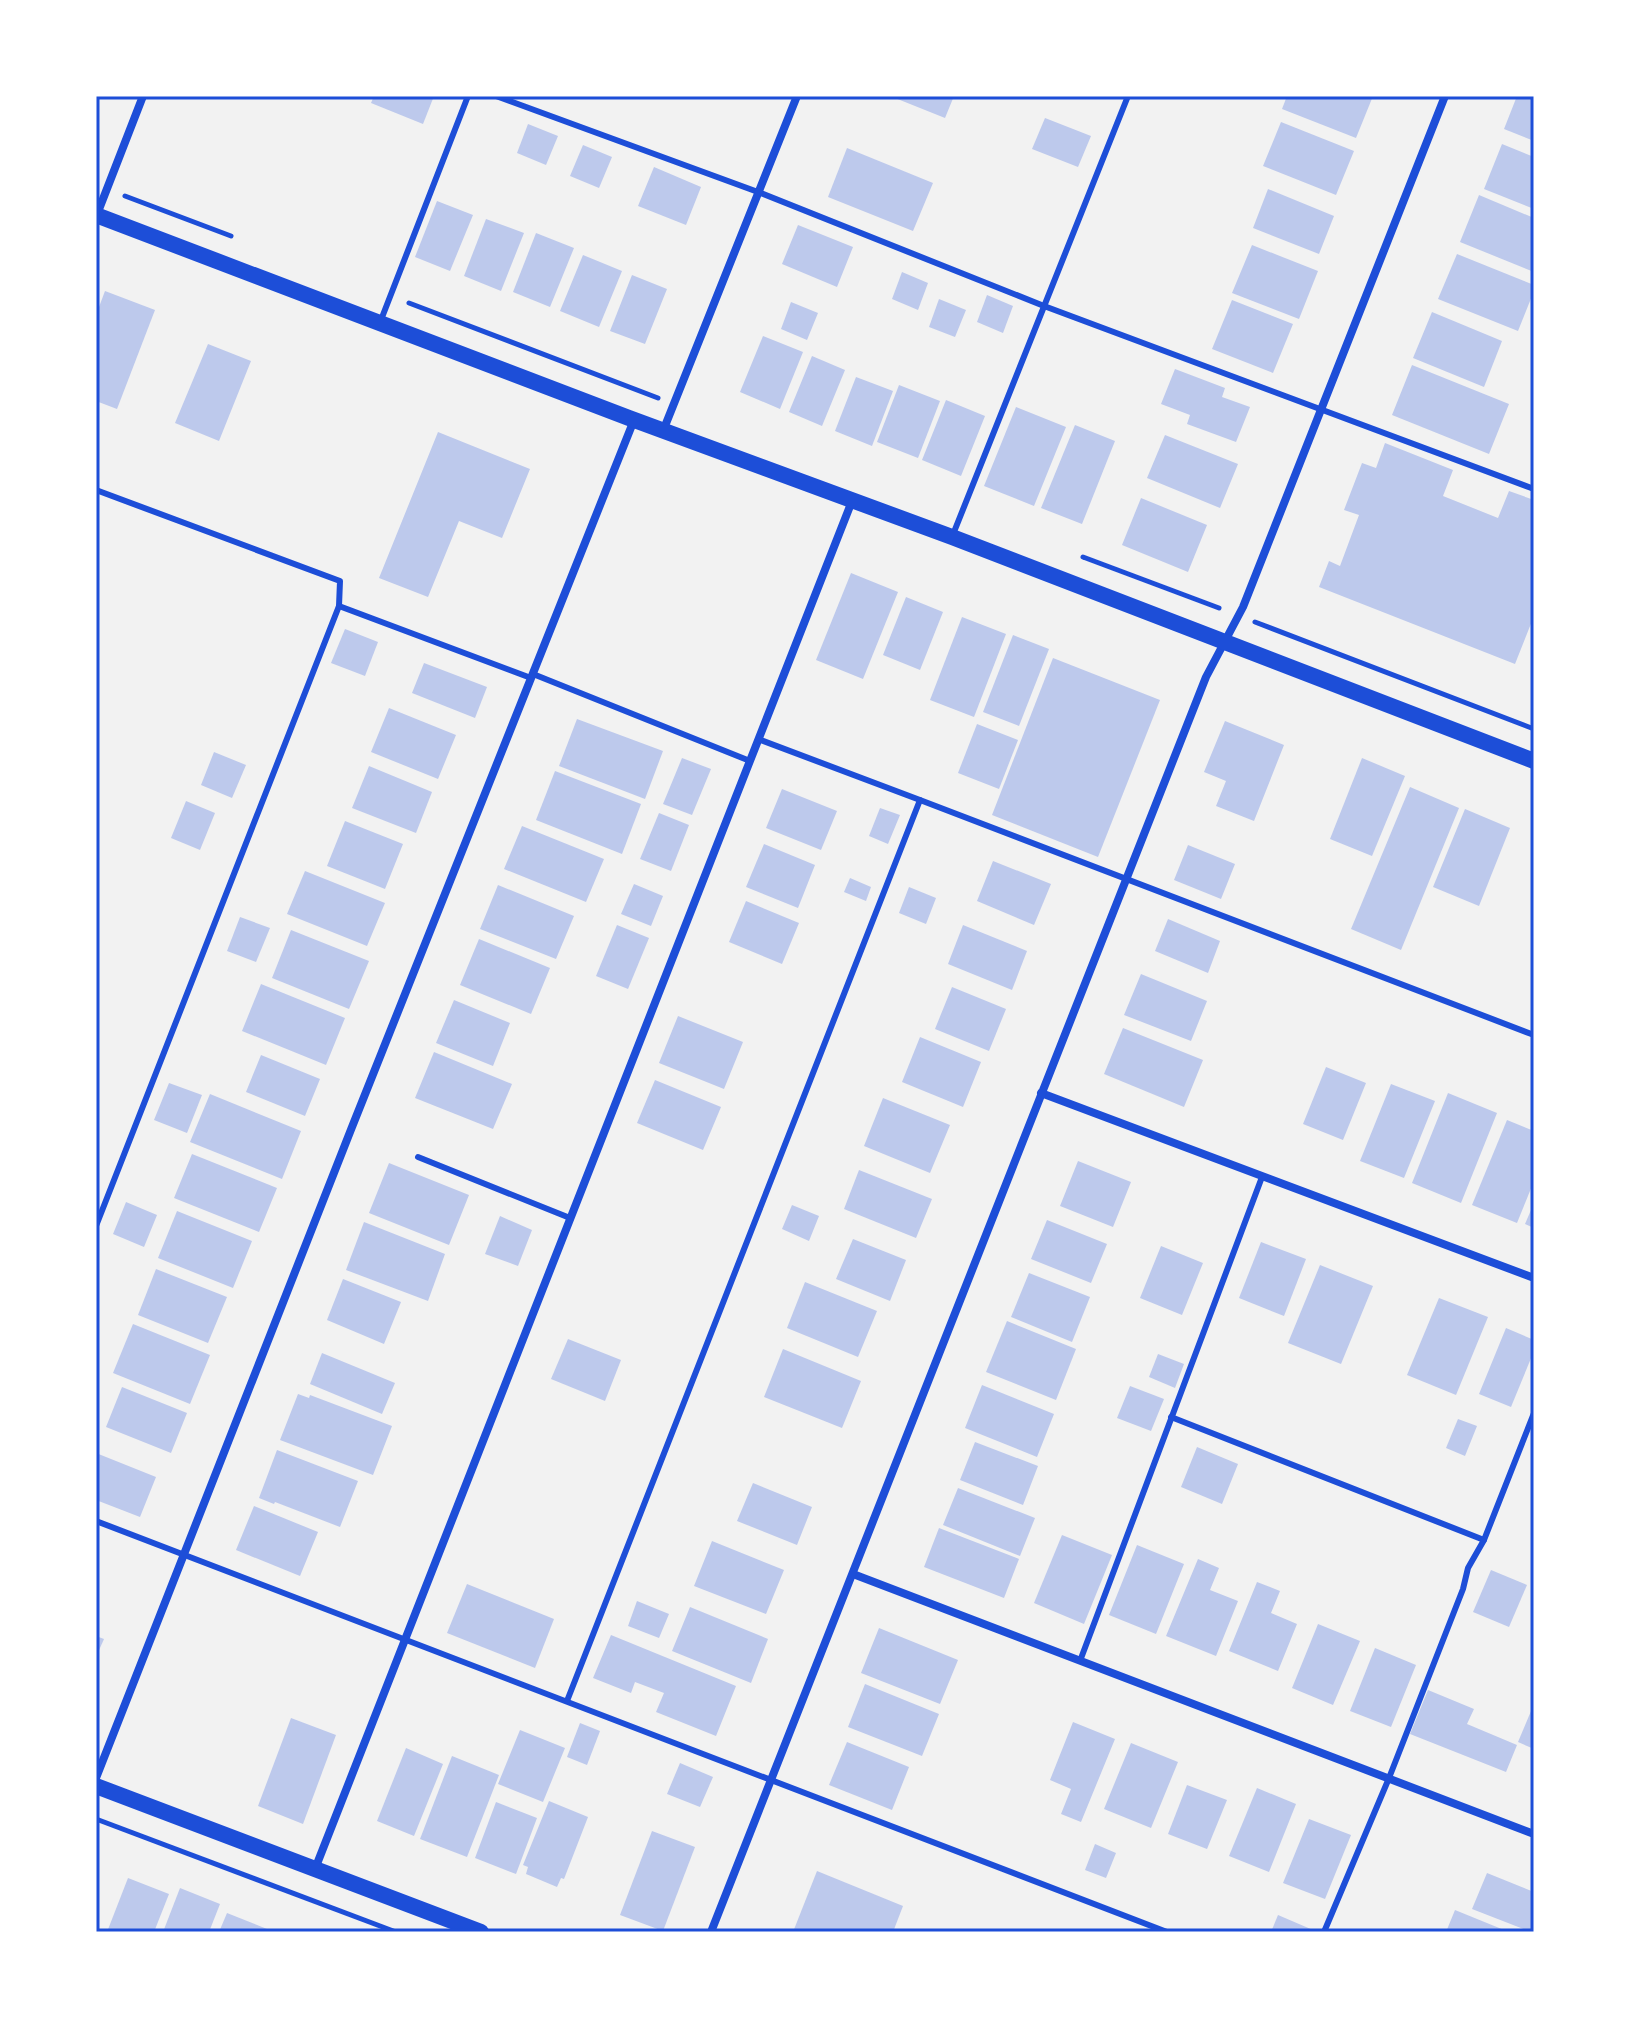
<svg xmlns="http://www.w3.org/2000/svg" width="1630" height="2028" viewBox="0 0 1630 2028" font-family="Commissioner,sans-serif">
<rect width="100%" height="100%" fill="#f2f2f2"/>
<g fill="#bdc9ec">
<path d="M374 96H434L423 124 371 103Z"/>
<path d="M890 96H954L945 118Z"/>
<path d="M1287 96H1373L1356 138 1282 109Z"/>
<path d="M1517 96H1534V141L1504 129Z"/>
<path d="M1045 118 1091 136 1078 167 1032 149Z"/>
<path d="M1281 122 1354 151 1336 195 1263 166Z"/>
<path d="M528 124 558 136 546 165 517 153Z"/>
<path d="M1502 144 1534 157V209L1484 189Z"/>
<path d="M583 145 612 157 599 188 570 176Z"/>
<path d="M847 148 933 183 913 231 828 197Z"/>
<path d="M654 167 701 187 686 225 638 206Z"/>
<path d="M1268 189 1334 216 1319 254 1253 228Z"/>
<path d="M1479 195 1534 218V272L1460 242Z"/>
<path d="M437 201 473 215 450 271 415 257Z"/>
<path d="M486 219 524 233 501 291 464 276Z"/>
<path d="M798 225 853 247 837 287 782 264Z"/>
<path d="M536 233 574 248 550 307 513 292Z"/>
<path d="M1252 245 1318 271 1299 319 1232 293Z"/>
<path d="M1457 254 1534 285V291L1518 331 1438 299Z"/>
<path d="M583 255 622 271 599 327 560 311Z"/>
<path d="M902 272 928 283 918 310 892 299Z"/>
<path d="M632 275 667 289 645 344 610 331Z"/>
<path d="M105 291 155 310 117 409 96 401V315Z"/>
<path d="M987 295 1013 306 1003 333 977 322Z"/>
<path d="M939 299 966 310 955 337 929 327Z"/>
<path d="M1232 300 1293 324 1273 373 1212 349Z"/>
<path d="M791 302 818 313 807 340 781 329Z"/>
<path d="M1432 312 1502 341 1484 387 1413 358Z"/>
<path d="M763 336 803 352 780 409 740 392Z"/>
<path d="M208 344 251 361 219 441 175 423Z"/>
<path d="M812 356 845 370 822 426 789 412Z"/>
<path d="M1412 365 1509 404 1489 454 1392 415Z"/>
<path d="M1175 369 1225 388 1222 397 1250 407 1236 442 1187 424 1190 415 1161 404Z"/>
<path d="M856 377 893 391 872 446 835 431Z"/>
<path d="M899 385 940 401 918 458 877 442Z"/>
<path d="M946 400 985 416 961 476 922 460Z"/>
<path d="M1016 407 1066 427 1034 506 984 486Z"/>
<path d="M1075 425 1115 441 1082 524 1041 508Z"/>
<path d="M438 432 530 469 502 538 459 521 428 597 379 578Z"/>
<path d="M1165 435 1238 464 1220 508 1147 478Z"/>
<path d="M1385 443 1453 470 1443 496 1498 518 1509 491 1534 500V616L1515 664 1319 587 1329 561 1340 566 1359 515 1344 510 1362 463 1376 468Z"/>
<path d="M1141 498 1207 525 1188 572 1122 545Z"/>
<path d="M851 573 898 592 863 679 816 660Z"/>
<path d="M906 597 943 612 920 670 883 655Z"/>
<path d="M962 617 1006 634 974 717 930 700Z"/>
<path d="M345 629 378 642 365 676 331 663Z"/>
<path d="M1013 635 1049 649 1019 726 983 712Z"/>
<path d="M1053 658 1160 700 1098 857 992 815Z"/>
<path d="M424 663 487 687 475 718 412 693Z"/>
<path d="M389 708 456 735 438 779 371 752Z"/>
<path d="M577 719 663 751 645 799 559 766Z"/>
<path d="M1225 721 1284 745 1254 821 1216 806 1226 781 1204 772Z"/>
<path d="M977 724 1018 740 999 789 958 773Z"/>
<path d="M214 752 246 765 232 798 201 785Z"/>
<path d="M682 758 711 769 692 815 663 804Z"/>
<path d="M1362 758 1405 776 1372 856 1330 839Z"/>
<path d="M369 766 432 792 416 833 352 808Z"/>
<path d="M555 771 641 804 622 854 536 820Z"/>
<path d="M1410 787 1459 808 1401 950 1351 929Z"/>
<path d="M782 789 837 811 821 850 766 828Z"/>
<path d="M186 801 215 813 200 850 171 838Z"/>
<path d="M880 808 900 815 888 844 869 836Z"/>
<path d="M1465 809 1510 828 1479 906 1433 887Z"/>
<path d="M659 813 689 825 671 871 640 859Z"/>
<path d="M345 821 403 844 385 889 327 866Z"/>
<path d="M522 826 604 859 586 902 504 869Z"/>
<path d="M764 844 815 865 798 908 746 887Z"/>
<path d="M1188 845 1235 864 1221 899 1174 880Z"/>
<path d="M993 861 1051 884 1034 925 977 901Z"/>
<path d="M305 871 385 903 367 946 287 914Z"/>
<path d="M850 878 871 887 866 901 844 892Z"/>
<path d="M634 884 663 896 651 926 621 914Z"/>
<path d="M498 885 574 916 556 959 480 929Z"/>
<path d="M909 887 936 898 926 924 899 913Z"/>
<path d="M746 901 799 923 782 964 729 942Z"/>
<path d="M240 917 270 928 256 962 227 951Z"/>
<path d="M1168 919 1220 941 1208 973 1155 951Z"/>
<path d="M617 925 649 938 628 989 596 976Z"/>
<path d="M963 925 1027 951 1012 990 948 964Z"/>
<path d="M291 930 369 961 349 1009 272 978Z"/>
<path d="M479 939 550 968 531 1014 460 985Z"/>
<path d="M1141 974 1207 1001 1191 1041 1124 1015Z"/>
<path d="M261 984 345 1018 326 1065 242 1031Z"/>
<path d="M952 987 1006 1009 989 1051 935 1029Z"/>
<path d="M454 1000 510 1023 493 1066 436 1043Z"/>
<path d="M678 1016 743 1042 724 1089 659 1063Z"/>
<path d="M1123 1028 1203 1060 1184 1107 1104 1074Z"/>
<path d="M920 1037 981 1062 963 1107 902 1082Z"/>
<path d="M434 1052 512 1084 493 1129 415 1098Z"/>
<path d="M261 1055 320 1079 305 1116 246 1092Z"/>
<path d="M1326 1067 1366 1083 1343 1140 1303 1124Z"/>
<path d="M655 1080 721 1107 703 1150 637 1123Z"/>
<path d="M169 1083 202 1095 187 1133 154 1120Z"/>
<path d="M1391 1084 1435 1101 1404 1178 1360 1161Z"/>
<path d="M1448 1093 1497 1113 1461 1203 1412 1183Z"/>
<path d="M210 1094 301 1131 282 1179 190 1142Z"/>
<path d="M883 1098 950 1125 930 1173 864 1146Z"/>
<path d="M1507 1120 1534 1131V1181L1517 1223 1472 1205Z"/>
<path d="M192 1154 277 1188 259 1232 174 1198Z"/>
<path d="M1078 1161 1131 1182 1113 1227 1060 1206Z"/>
<path d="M389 1163 469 1195 449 1245 369 1213Z"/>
<path d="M859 1170 932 1199 916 1238 844 1209Z"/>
<path d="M126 1202 157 1215 144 1247 113 1234Z"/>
<path d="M1534 1203V1228L1525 1224Z"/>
<path d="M792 1205 819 1216 809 1241 782 1229Z"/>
<path d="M177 1211 252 1241 233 1288 158 1258Z"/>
<path d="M500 1216 532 1230 518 1266 485 1254Z"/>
<path d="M1047 1220 1107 1244 1091 1283 1031 1259Z"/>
<path d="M364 1222 445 1254 428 1301 346 1270Z"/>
<path d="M853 1239 906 1260 890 1301 836 1279Z"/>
<path d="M1261 1242 1306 1259 1284 1316 1239 1298Z"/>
<path d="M1161 1246 1203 1263 1182 1315 1140 1298Z"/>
<path d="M1320 1265 1373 1286 1341 1364 1288 1343Z"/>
<path d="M156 1269 227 1297 208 1343 138 1315Z"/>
<path d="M1029 1273 1090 1297 1072 1342 1011 1317Z"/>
<path d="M343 1279 401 1302 384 1344 327 1320Z"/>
<path d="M805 1282 877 1311 858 1357 787 1328Z"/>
<path d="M1439 1298 1488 1317 1456 1395 1407 1375Z"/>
<path d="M1007 1321 1076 1349 1056 1400 986 1372Z"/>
<path d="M133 1324 210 1355 190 1404 113 1373Z"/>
<path d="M1506 1328 1534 1340V1351L1511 1407 1479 1394Z"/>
<path d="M568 1339 621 1360 605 1401 551 1379Z"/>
<path d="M783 1349 861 1381 842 1428 764 1397Z"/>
<path d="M322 1353 395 1383 382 1414 310 1384Z"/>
<path d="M1158 1354 1184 1364 1175 1388 1149 1377Z"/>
<path d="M982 1385 1054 1414 1037 1457 965 1428Z"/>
<path d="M1130 1386 1164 1399 1151 1431 1117 1418Z"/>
<path d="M122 1387 187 1413 171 1453 106 1427Z"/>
<path d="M298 1394 309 1398 310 1395 392 1426 373 1475 280 1440Z"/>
<path d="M1458 1419 1477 1426 1465 1456 1446 1448Z"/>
<path d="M975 1442 1038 1466 1023 1505 960 1480Z"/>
<path d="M1197 1447 1238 1464 1222 1504 1181 1487Z"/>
<path d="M277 1450 358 1481 340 1527 275 1502 274 1504 259 1498Z"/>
<path d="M96 1453 156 1477 140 1517 96 1500Z"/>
<path d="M753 1483 812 1507 797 1545 737 1521Z"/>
<path d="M958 1488 1035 1518 1020 1556 943 1525Z"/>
<path d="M254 1506 318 1532 300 1576 236 1550Z"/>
<path d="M939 1528 1019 1559 1004 1598 924 1567Z"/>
<path d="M1062 1535 1112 1555 1084 1624 1034 1603Z"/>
<path d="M712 1541 784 1570 766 1614 694 1586Z"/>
<path d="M1137 1545 1184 1564 1156 1634 1109 1615Z"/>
<path d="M1198 1559 1219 1568 1210 1590 1238 1601 1216 1656 1166 1636Z"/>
<path d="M1491 1570 1527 1585 1509 1627 1473 1612Z"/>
<path d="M1257 1582 1280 1591 1271 1613 1297 1624 1278 1671 1229 1651Z"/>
<path d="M467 1584 554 1619 535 1668 447 1633Z"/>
<path d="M637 1601 669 1614 659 1638 628 1626Z"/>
<path d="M690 1607 768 1639 751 1683 672 1651Z"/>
<path d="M1318 1624 1360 1641 1333 1705 1292 1688Z"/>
<path d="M879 1628 958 1660 940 1704 861 1673Z"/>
<path d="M611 1635 736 1686 716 1736 656 1712 664 1693 635 1682 631 1693 593 1678Z"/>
<path d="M96 1636 104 1639 96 1657Z"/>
<path d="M1375 1648 1416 1665 1391 1727 1350 1711Z"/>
<path d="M865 1684 939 1714 922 1756 848 1727Z"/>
<path d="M1428 1690 1474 1709 1467 1724 1517 1745 1506 1772 1410 1734Z"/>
<path d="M1534 1704V1749L1518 1742Z"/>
<path d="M291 1718 336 1735 303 1824 258 1806Z"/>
<path d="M1073 1722 1115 1739 1081 1822 1061 1814 1071 1789 1050 1780Z"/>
<path d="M580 1723 600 1731 587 1765 567 1757Z"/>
<path d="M520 1730 565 1748 543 1802 498 1784Z"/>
<path d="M847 1742 909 1767 892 1810 829 1785Z"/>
<path d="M1131 1743 1178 1762 1151 1828 1104 1809Z"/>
<path d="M406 1748 443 1764 414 1836 377 1821Z"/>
<path d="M452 1756 499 1775 467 1857 420 1839Z"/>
<path d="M680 1763 713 1777 700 1807 667 1794Z"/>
<path d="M1187 1785 1227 1800 1207 1849 1168 1834Z"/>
<path d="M1257 1788 1296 1804 1269 1872 1229 1856Z"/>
<path d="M549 1801 588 1817 564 1879 561 1878 557 1887 526 1874 528 1867 523 1865Z"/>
<path d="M496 1802 537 1818 516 1874 475 1858Z"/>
<path d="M1309 1819 1351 1835 1325 1899 1283 1883Z"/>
<path d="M652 1831 695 1847 663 1931 620 1915Z"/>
<path d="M1095 1844 1116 1853 1106 1878 1085 1870Z"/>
<path d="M817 1871 903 1906 893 1932H793Z"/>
<path d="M1487 1873 1534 1892V1926L1531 1932 1472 1909Z"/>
<path d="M128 1878 169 1894 154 1932H107Z"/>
<path d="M180 1888 220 1904 209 1932H163Z"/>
<path d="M1455 1910 1509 1932H1446Z"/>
<path d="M227 1913 267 1929 266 1932H219Z"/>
<path d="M1278 1915 1313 1930 1312 1932H1271Z"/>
</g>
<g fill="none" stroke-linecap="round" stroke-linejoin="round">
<g stroke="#1d4ed8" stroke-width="5">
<path d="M125 196 231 236"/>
<path d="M409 303 658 398"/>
<path d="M1083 557 1219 608"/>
<path d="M1255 622 1534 729"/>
<path d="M96 1819 396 1932"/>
</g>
<g stroke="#1d4ed8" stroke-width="6">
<path d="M496 96 758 192 1044 306 1534 489"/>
<path d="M381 320 468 96"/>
<path d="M96 490 340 581 339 606 96 1226"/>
<path d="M952 537 1128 96"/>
<path d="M339 606 531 678"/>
<path d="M533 674 750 761"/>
<path d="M758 739 920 800 1534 1035"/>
<path d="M418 1157 570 1218"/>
<path d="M1171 1417 1484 1540"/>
<path d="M96 1521 1167 1932"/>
<path d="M1080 1661 1262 1177"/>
<path d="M567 1701 920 800"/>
<path d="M1324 1932 1389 1778 1463 1589 1468 1568 1484 1540 1534 1413"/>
</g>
<g stroke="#1d4ed8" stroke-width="8">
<path d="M96 217 143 96"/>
<path d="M663 431 797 96"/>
<path d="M1041 1093 1534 1278"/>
<path d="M853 1574 1534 1834"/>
<path d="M96 1778 352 1127 634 420"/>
<path d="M315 1869 852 501"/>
<path d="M711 1932 1206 677 1243 607 1445 96"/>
</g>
<g stroke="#1d4ed8" stroke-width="16">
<path d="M96 215 629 418 952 537 1534 761"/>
<path d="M96 1786 481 1932"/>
</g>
</g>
<rect width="1630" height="2028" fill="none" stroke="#ffffff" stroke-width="196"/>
<rect x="98" y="98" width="1434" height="1832" fill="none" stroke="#1d4ed8" stroke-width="3"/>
</svg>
